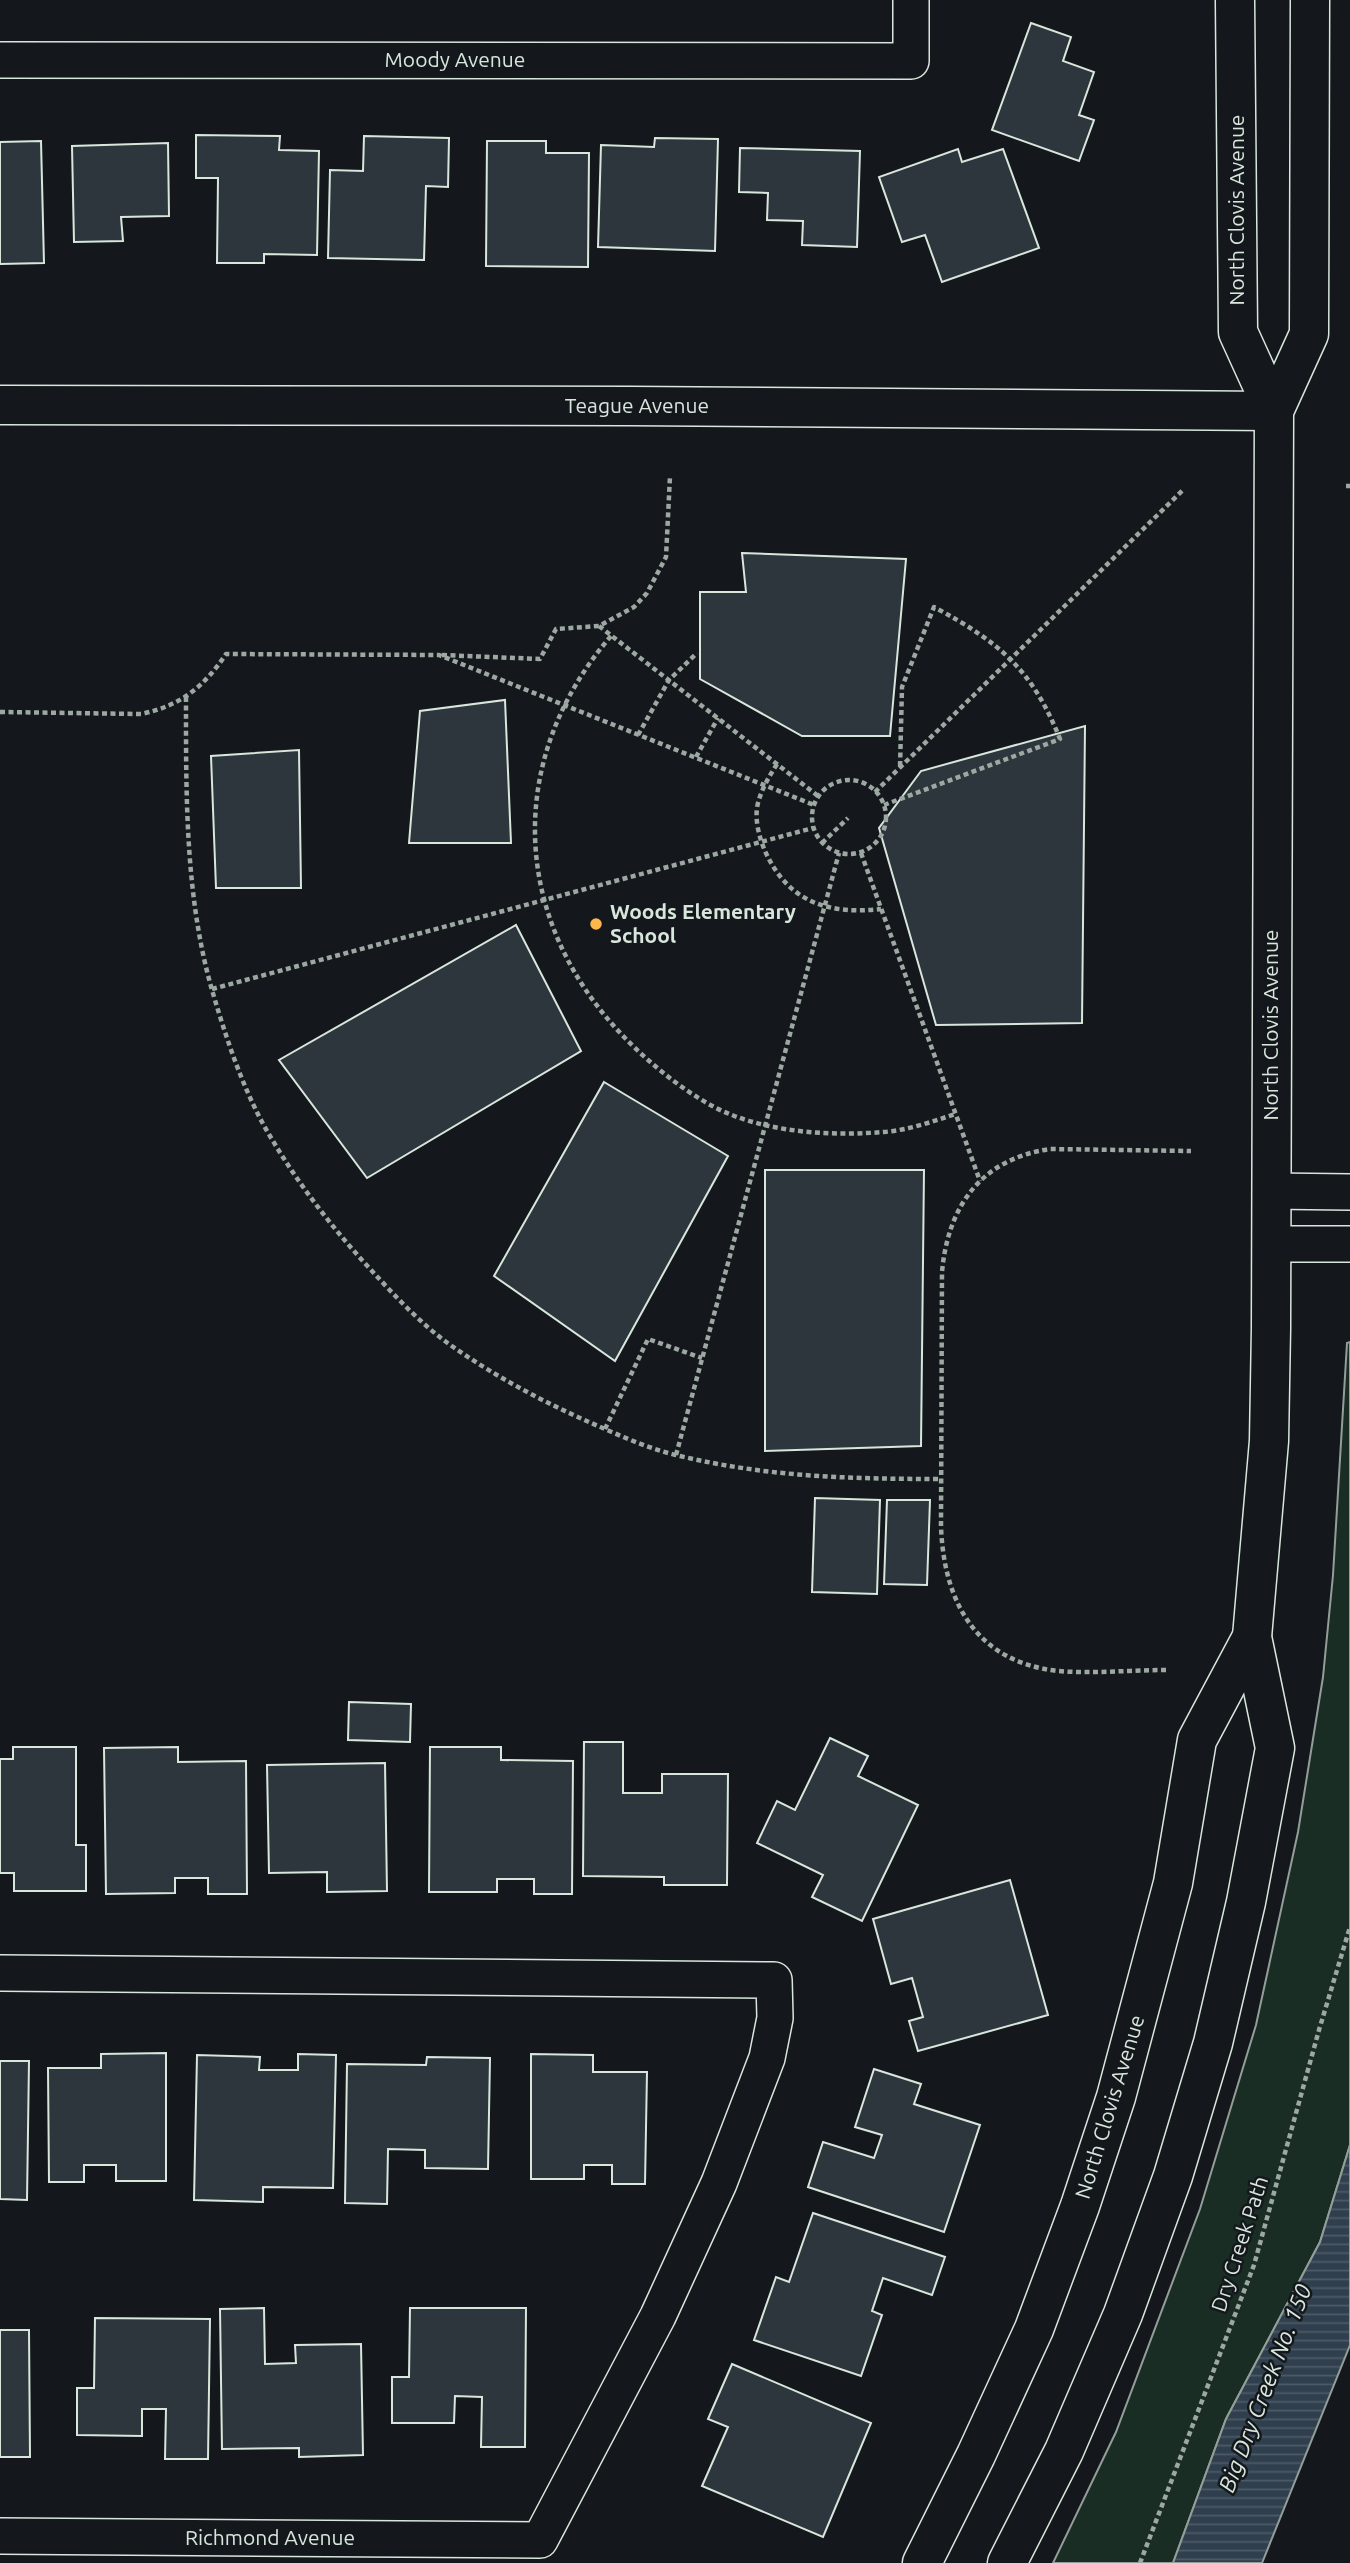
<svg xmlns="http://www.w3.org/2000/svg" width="1350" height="2563" viewBox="0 0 1350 2563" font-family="Ubuntu,sans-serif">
<defs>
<pattern id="water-rules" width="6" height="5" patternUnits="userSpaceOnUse" patternTransform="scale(1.75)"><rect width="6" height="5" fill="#2f3f4d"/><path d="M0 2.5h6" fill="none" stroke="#4c5b66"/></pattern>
</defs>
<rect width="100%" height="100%" fill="#14181c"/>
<path fill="#1a2d24" stroke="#939e99" stroke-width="2" d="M1350 1342V2145L1320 2242 1226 2419 1173 2563H1053L1116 2432 1200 2209 1256 2025 1298 1832 1323 1677 1333 1575 1347 1343Z"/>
<path fill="url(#water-rules)" stroke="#939e99" stroke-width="2" d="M1350 2145V2345L1262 2563H1173L1226 2419 1320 2242Z"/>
<g fill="#2c363c" stroke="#d8e6dc" stroke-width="2">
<path d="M1031 23 1071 37 1063 61 1094 72 1079 115 1094 120 1079 161 992 130Z"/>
<path d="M196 135 280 136 279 150 319 151 317 255 264 254V263H217L218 178H196Z"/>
<path d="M364 136 449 138 448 187 426 186 424 260 328 258 330 170 363 171Z"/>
<path d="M655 138 718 139 715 251 598 247 601 145 654 147Z"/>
<path d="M41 141 44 263 0 264V142Z"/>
<path d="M487 141H546V153H589L588 267 486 266Z"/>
<path d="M168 143 169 216 121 217 123 241 74 242 72 146Z"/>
<path d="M740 148 860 151 857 247 802 245 803 221 767 220 768 193 739 192Z"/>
<path d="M958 149 962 162 1003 149 1039 248 942 282 925 235 902 242 879 177Z"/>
<path d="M742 553 906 559 890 736H802L700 679V592H746Z"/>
<path d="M505 700 511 843H409L420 711Z"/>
<path d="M1085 726 1082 1023 936 1025 879 828 921 771Z"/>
<path d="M299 750 301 888H216L211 756Z"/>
<path d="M516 925 581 1051 367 1178 279 1060Z"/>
<path d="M604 1082 728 1156 615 1361 494 1276Z"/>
<path d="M765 1170H924L921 1446 765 1451Z"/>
<path d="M815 1498 880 1500 877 1594 812 1592Z"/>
<path d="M887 1500H930L927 1585 884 1584Z"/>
<path d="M349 1702 411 1704 410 1742 348 1740Z"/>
<path d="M830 1738 868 1756 858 1776 918 1805 862 1921 812 1897 823 1875 757 1843 777 1801 795 1810Z"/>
<path d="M584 1742H623V1793H662V1774H728L727 1885H664V1877L583 1876Z"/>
<path d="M13 1747H76V1845H86V1891H14V1873H0V1759H13Z"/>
<path d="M178 1747V1762L246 1761 247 1894H208V1878H175V1893L106 1894 104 1748Z"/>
<path d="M430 1747H501V1760L573 1761 572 1894H534V1879H497V1892H429Z"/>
<path d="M385 1763 387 1891 327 1892V1872L269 1873 267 1765Z"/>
<path d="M1010 1880 1048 2015 918 2051 909 2021 923 2017 912 1978 891 1984 873 1919Z"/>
<path d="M166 2053V2181H116V2165H84V2182H49L48 2068H101V2054Z"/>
<path d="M298 2054 336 2055 333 2188 263 2187V2202L194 2200 197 2055 260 2057 259 2070H298Z"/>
<path d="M531 2054 593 2055V2072H647L645 2184H612V2165H584V2179H531Z"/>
<path d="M427 2057 490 2058 488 2169 425 2168V2150L388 2149 387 2204 345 2203 347 2064 426 2065Z"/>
<path d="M0 2061H29L27 2200 0 2199Z"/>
<path d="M874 2069 921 2084 914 2104 980 2125 944 2232 808 2187 823 2142 874 2158 882 2135 855 2127Z"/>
<path d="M813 2213 945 2257 932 2295 883 2278 872 2311 882 2315 861 2376 754 2340 776 2277 789 2282Z"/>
<path d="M264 2308 265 2364 296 2363 295 2345 361 2344 363 2455 299 2457V2448L222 2449 220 2309Z"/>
<path d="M410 2308H526L525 2447H481L482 2397 455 2396 454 2423H392V2377H409Z"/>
<path d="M95 2318 210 2319 208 2459H165L166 2409H142V2436L77 2435V2388H94Z"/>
<path d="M0 2330H29L30 2457H0Z"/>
<path d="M732 2364 871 2423 823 2537 702 2486 728 2427 708 2419Z"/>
</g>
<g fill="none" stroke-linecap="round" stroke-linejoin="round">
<g stroke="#d8e6dc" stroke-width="38">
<g id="minor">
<path d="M0 60 911 61V0"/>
<path d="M1271 1191 1350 1192"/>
<path d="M1271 1244H1350"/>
<path d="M0 1973 774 1980 775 2018 767 2058 719 2183 658 2316 540 2540 0 2536"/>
</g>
</g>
<g stroke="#d8e6dc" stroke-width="41">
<path id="tertiary" d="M0 405 630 406 1274 411"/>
</g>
<g stroke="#d8e6dc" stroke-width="41">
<g id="secondary">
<path d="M1235 0 1238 332 1274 411"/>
<path d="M922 2563 976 2455 1034 2329 1080 2206 1116 2097 1173 1883 1197 1740 1252 1637"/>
<path d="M1007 2563 1064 2451 1123 2314 1173 2176 1213 2043 1246 1902 1275 1748 1252 1637 1269 1441 1271 1328 1274 411 1309 334 1310 0"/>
</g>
</g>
<g stroke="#9da8a2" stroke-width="4.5" stroke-dasharray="5 3.5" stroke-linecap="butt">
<path d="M1346 486H1350"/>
<path d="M599 626 818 796"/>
<path d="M611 636C504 760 511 921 625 1038 652 1066 695 1101 732 1115 778 1133 834 1136 884 1132 908 1130 932 1122 955 1114"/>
<path d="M442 655 540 659 556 629 599 626 634 607 647 593 666 557 670 476"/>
<path d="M186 697C186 794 185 896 212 990 227 1041 245 1096 273 1141 301 1188 335 1231 372 1271 395 1296 421 1324 449 1344 490 1373 534 1397 580 1418 612 1432 645 1448 680 1456 768 1477 851 1479 941 1479"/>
<path d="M0 712 141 714C180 706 204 687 226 654L439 655 814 805"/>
<path d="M638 735 669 680 697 653"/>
<path d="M696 757 718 718"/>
<path d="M777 764C769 777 762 788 758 803 754 818 759 837 765 851 788 902 828 915 881 909"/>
<circle cx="849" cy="817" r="37"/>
<path d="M875 792 1184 489"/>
<path d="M884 805 1060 739C1032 669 999 642 934 607L902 687 900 768"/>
<path d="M822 843 848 818"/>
<path d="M861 853 980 1181"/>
<path d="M212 989 813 828"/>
<path d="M605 1429 648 1339 702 1358"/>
<path d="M676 1455 839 853"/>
<path d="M1166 1670C1130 1670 1093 1674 1058 1671 976 1662 944 1602 941 1527L942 1272C948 1206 981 1159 1050 1149L1191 1151"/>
<path d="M1140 2563 1254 2265 1319 2030 1350 1927"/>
</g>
<use href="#minor" stroke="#14181c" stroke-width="35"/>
<use href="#tertiary" stroke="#14181c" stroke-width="38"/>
<use href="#secondary" stroke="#14181c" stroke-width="38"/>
</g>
<circle fill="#ffb74d" stroke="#14181c" stroke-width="2.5" cx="596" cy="924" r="7"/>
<g text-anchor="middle" stroke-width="5" stroke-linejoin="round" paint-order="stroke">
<g font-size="21" fill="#d8e6dc" stroke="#14181c">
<text x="455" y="67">Moody Avenue</text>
<text transform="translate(1237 210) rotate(-90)" y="7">North Clovis Avenue</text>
<text x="637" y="413">Teague Avenue</text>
<text transform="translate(1271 1025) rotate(-90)" y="7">North Clovis Avenue</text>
<text transform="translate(1110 2107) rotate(-73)" y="7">North Clovis Avenue</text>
<text transform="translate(1240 2244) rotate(-72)" y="7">Dry Creek Path</text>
<text x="270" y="2545">Richmond Avenue</text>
</g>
<g font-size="21" font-weight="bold" fill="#d8e6dc" stroke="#14181c" text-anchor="start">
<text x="610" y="919">Woods Elementary<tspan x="610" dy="24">School</tspan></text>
</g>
<g font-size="23" font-style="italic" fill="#d8e6dc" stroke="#14181c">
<text transform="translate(1265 2388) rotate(-69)" y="8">Big Dry Creek No. 150</text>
</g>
</g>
</svg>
